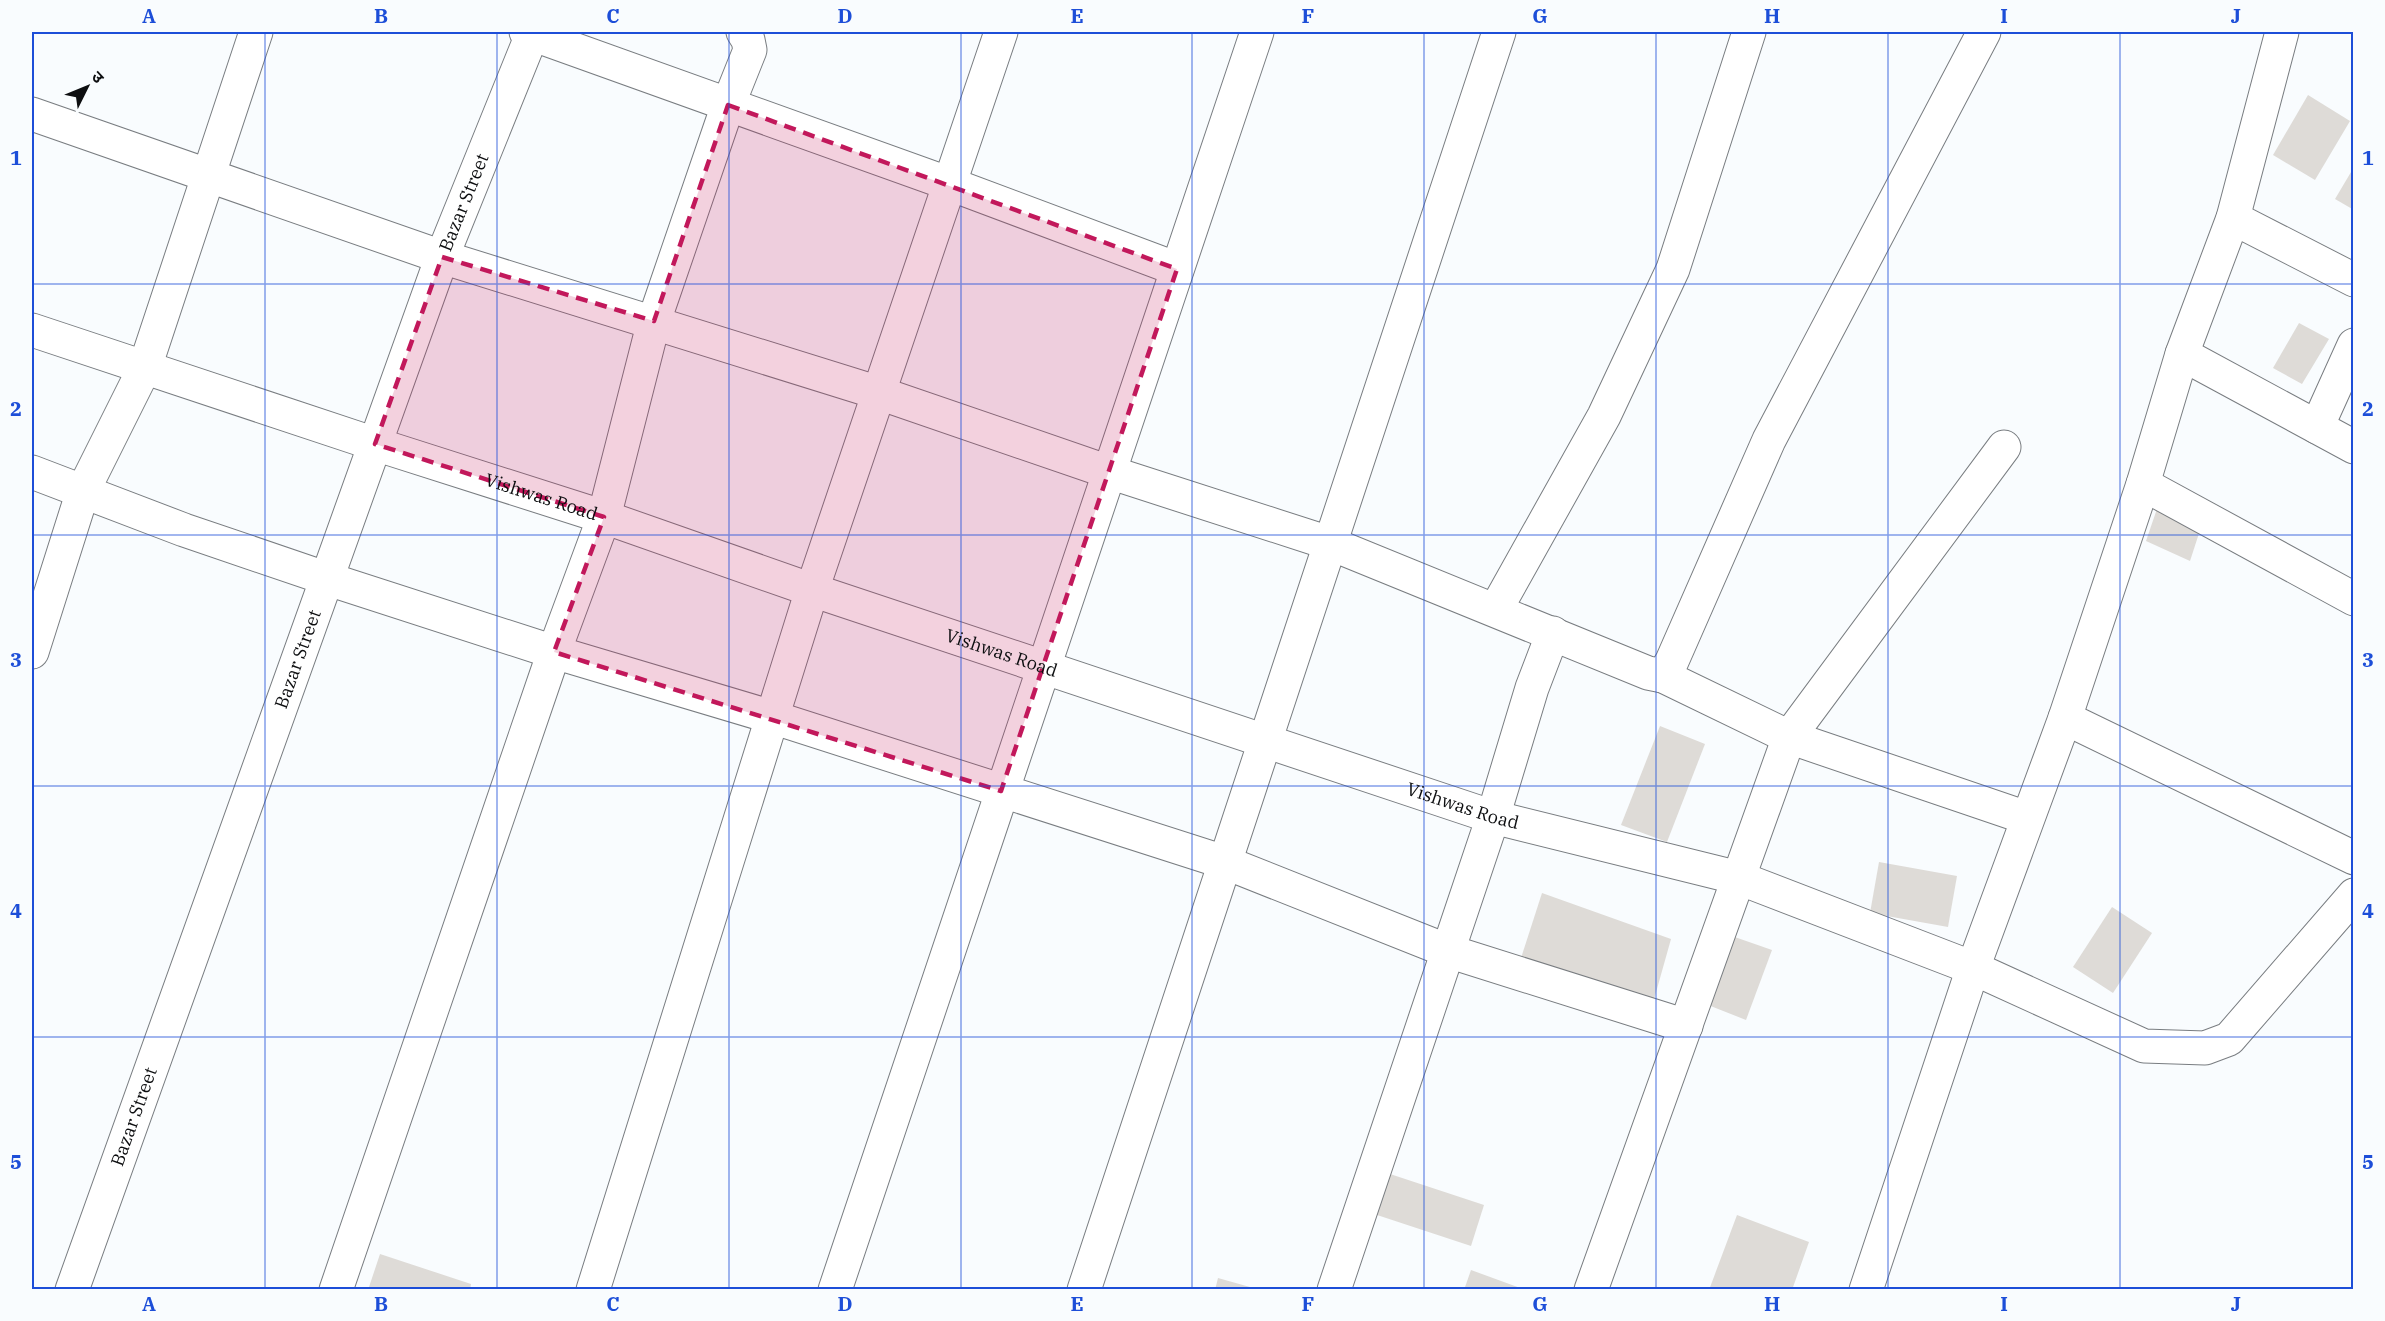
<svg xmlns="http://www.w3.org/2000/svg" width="2385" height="1321" viewBox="0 0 2385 1321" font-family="'IBM Plex Serif','Noto Sans Devanagari',serif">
<rect width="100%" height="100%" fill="#f9fcfe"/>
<g fill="#dedbd7">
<path d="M2308 95 2350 121 2315 180 2273 155Z"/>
<path d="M2354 167V210L2335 199Z"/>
<path d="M2299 323 2329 339 2302 384 2273 368Z"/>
<path d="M2160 500 2203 521 2190 561 2146 541Z"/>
<path d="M1660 726 1705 744 1667 842 1621 825Z"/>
<path d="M1879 862 1957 876 1948 927 1870 913Z"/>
<path d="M1542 893 1671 939 1653 1003 1521 958Z"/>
<path d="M2112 907 2152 933 2113 993 2073 967Z"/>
<path d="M1729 935 1772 950 1746 1020 1703 1003Z"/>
<path d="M1384 1172 1484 1205 1471 1246 1371 1213Z"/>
<path d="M1737 1215 1809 1242 1792 1290H1709Z"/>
<path d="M380 1254 471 1284 470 1290H368Z"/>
<path d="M1471 1270 1523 1289V1290H1464Z"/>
<path d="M1218 1278 1257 1289V1290H1215Z"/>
</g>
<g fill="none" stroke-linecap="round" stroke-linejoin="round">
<g stroke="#797d81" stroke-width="35">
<g id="minor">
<path d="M526 32 950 184 1177 269"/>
<path d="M32 114 442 257 879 393 1109 472 1329 543 1648 673 1663 676 1789 737 2027 818"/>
<path d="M2233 218 2354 280"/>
<path id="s1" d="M32 330 375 444 604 517 812 590 1493 817 1739 878 1973 968 2144 1046 2205 1048 2229 1039 2354 895"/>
<path d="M2182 354 2354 447"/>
<path d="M2317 427 2354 345"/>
<path d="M32 472 184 530 328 579 554 652 772 717 1224 862 1448 951 1686 1026"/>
<path d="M2143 484 2354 599"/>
<path d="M1496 609 1604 416 1673 269 1749 32"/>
<path d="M32 652 83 491 145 367 256 32"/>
<path d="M1663 676 1672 661 1769 440 1984 32"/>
<path d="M2065 718 2354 858"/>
<path id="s2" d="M72 1290 442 257 533 32"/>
<path d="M336 1290 554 652 604 517 654 321 728 105 750 50 748 40 743 32"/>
<path d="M593 1290 812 590 1001 32"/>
<path d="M835 1290 1257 32"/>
<path d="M1084 1290 1499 32"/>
<path d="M1334 1290 1493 817 1532 688 1553 633"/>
<path d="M1591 1290 1789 737 2004 447"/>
<path d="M1866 1290 1973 968 2065 718 2143 484 2182 354 2233 218 2282 32"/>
</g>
</g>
<use href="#minor" stroke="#fff" stroke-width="33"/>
</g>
<path fill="#c2185b" fill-opacity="0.2" stroke="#c2185b" stroke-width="4.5" stroke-dasharray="12 8" stroke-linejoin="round" d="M728 105 1177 269 1001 791 554 652 604 517 375 444 442 257 654 321Z"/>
<path fill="none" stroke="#1d4ed8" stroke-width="1.5" stroke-opacity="0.55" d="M265 32V1290M497 32V1290M729 32V1290M961 32V1290M1192 32V1290M1424 32V1290M1656 32V1290M1888 32V1290M2120 32V1290M32 284H2354M32 535H2354M32 786H2354M32 1037H2354"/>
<g text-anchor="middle" stroke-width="4.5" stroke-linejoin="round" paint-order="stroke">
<g font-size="18" fill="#0d0e10" stroke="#f9fcfe">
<text dy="6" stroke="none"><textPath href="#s2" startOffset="1156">Bazar Street</textPath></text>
<text dy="6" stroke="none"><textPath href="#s1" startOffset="536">Vishwas Road</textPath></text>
<text dy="6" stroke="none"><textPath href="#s1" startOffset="1022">Vishwas Road</textPath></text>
<text dy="6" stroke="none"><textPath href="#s2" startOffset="670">Bazar Street</textPath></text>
<text dy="6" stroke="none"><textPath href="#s1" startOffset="1508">Vishwas Road</textPath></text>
<text dy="6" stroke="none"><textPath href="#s2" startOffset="184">Bazar Street</textPath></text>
</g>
</g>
<rect width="2385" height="1321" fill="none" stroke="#f9fcfe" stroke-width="66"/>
<g transform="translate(87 87) rotate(47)" stroke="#f9fcfe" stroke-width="4.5" paint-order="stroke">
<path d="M0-4.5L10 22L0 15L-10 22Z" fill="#0d0e10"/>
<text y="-9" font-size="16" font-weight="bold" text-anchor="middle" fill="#0d0e10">उ</text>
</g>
<rect x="33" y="33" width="2319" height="1255" fill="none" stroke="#1d4ed8" stroke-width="2"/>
<g font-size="20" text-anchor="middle" font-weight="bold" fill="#1d4ed8">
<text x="149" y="23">A</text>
<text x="381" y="23">B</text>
<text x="613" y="23">C</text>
<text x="845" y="23">D</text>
<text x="1077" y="23">E</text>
<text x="1308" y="23">F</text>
<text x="1540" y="23">G</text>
<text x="1772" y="23">H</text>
<text x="2004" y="23">I</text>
<text x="2236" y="23">J</text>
<text x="16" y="165">1</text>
<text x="2368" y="165">1</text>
<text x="16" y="416">2</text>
<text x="2368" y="416">2</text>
<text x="16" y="667">3</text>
<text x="2368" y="667">3</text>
<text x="16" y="918">4</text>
<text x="2368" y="918">4</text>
<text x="16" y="1169">5</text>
<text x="2368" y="1169">5</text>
<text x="149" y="1311">A</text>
<text x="381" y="1311">B</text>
<text x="613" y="1311">C</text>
<text x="845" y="1311">D</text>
<text x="1077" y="1311">E</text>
<text x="1308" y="1311">F</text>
<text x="1540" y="1311">G</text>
<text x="1772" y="1311">H</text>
<text x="2004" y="1311">I</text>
<text x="2236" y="1311">J</text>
</g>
</svg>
